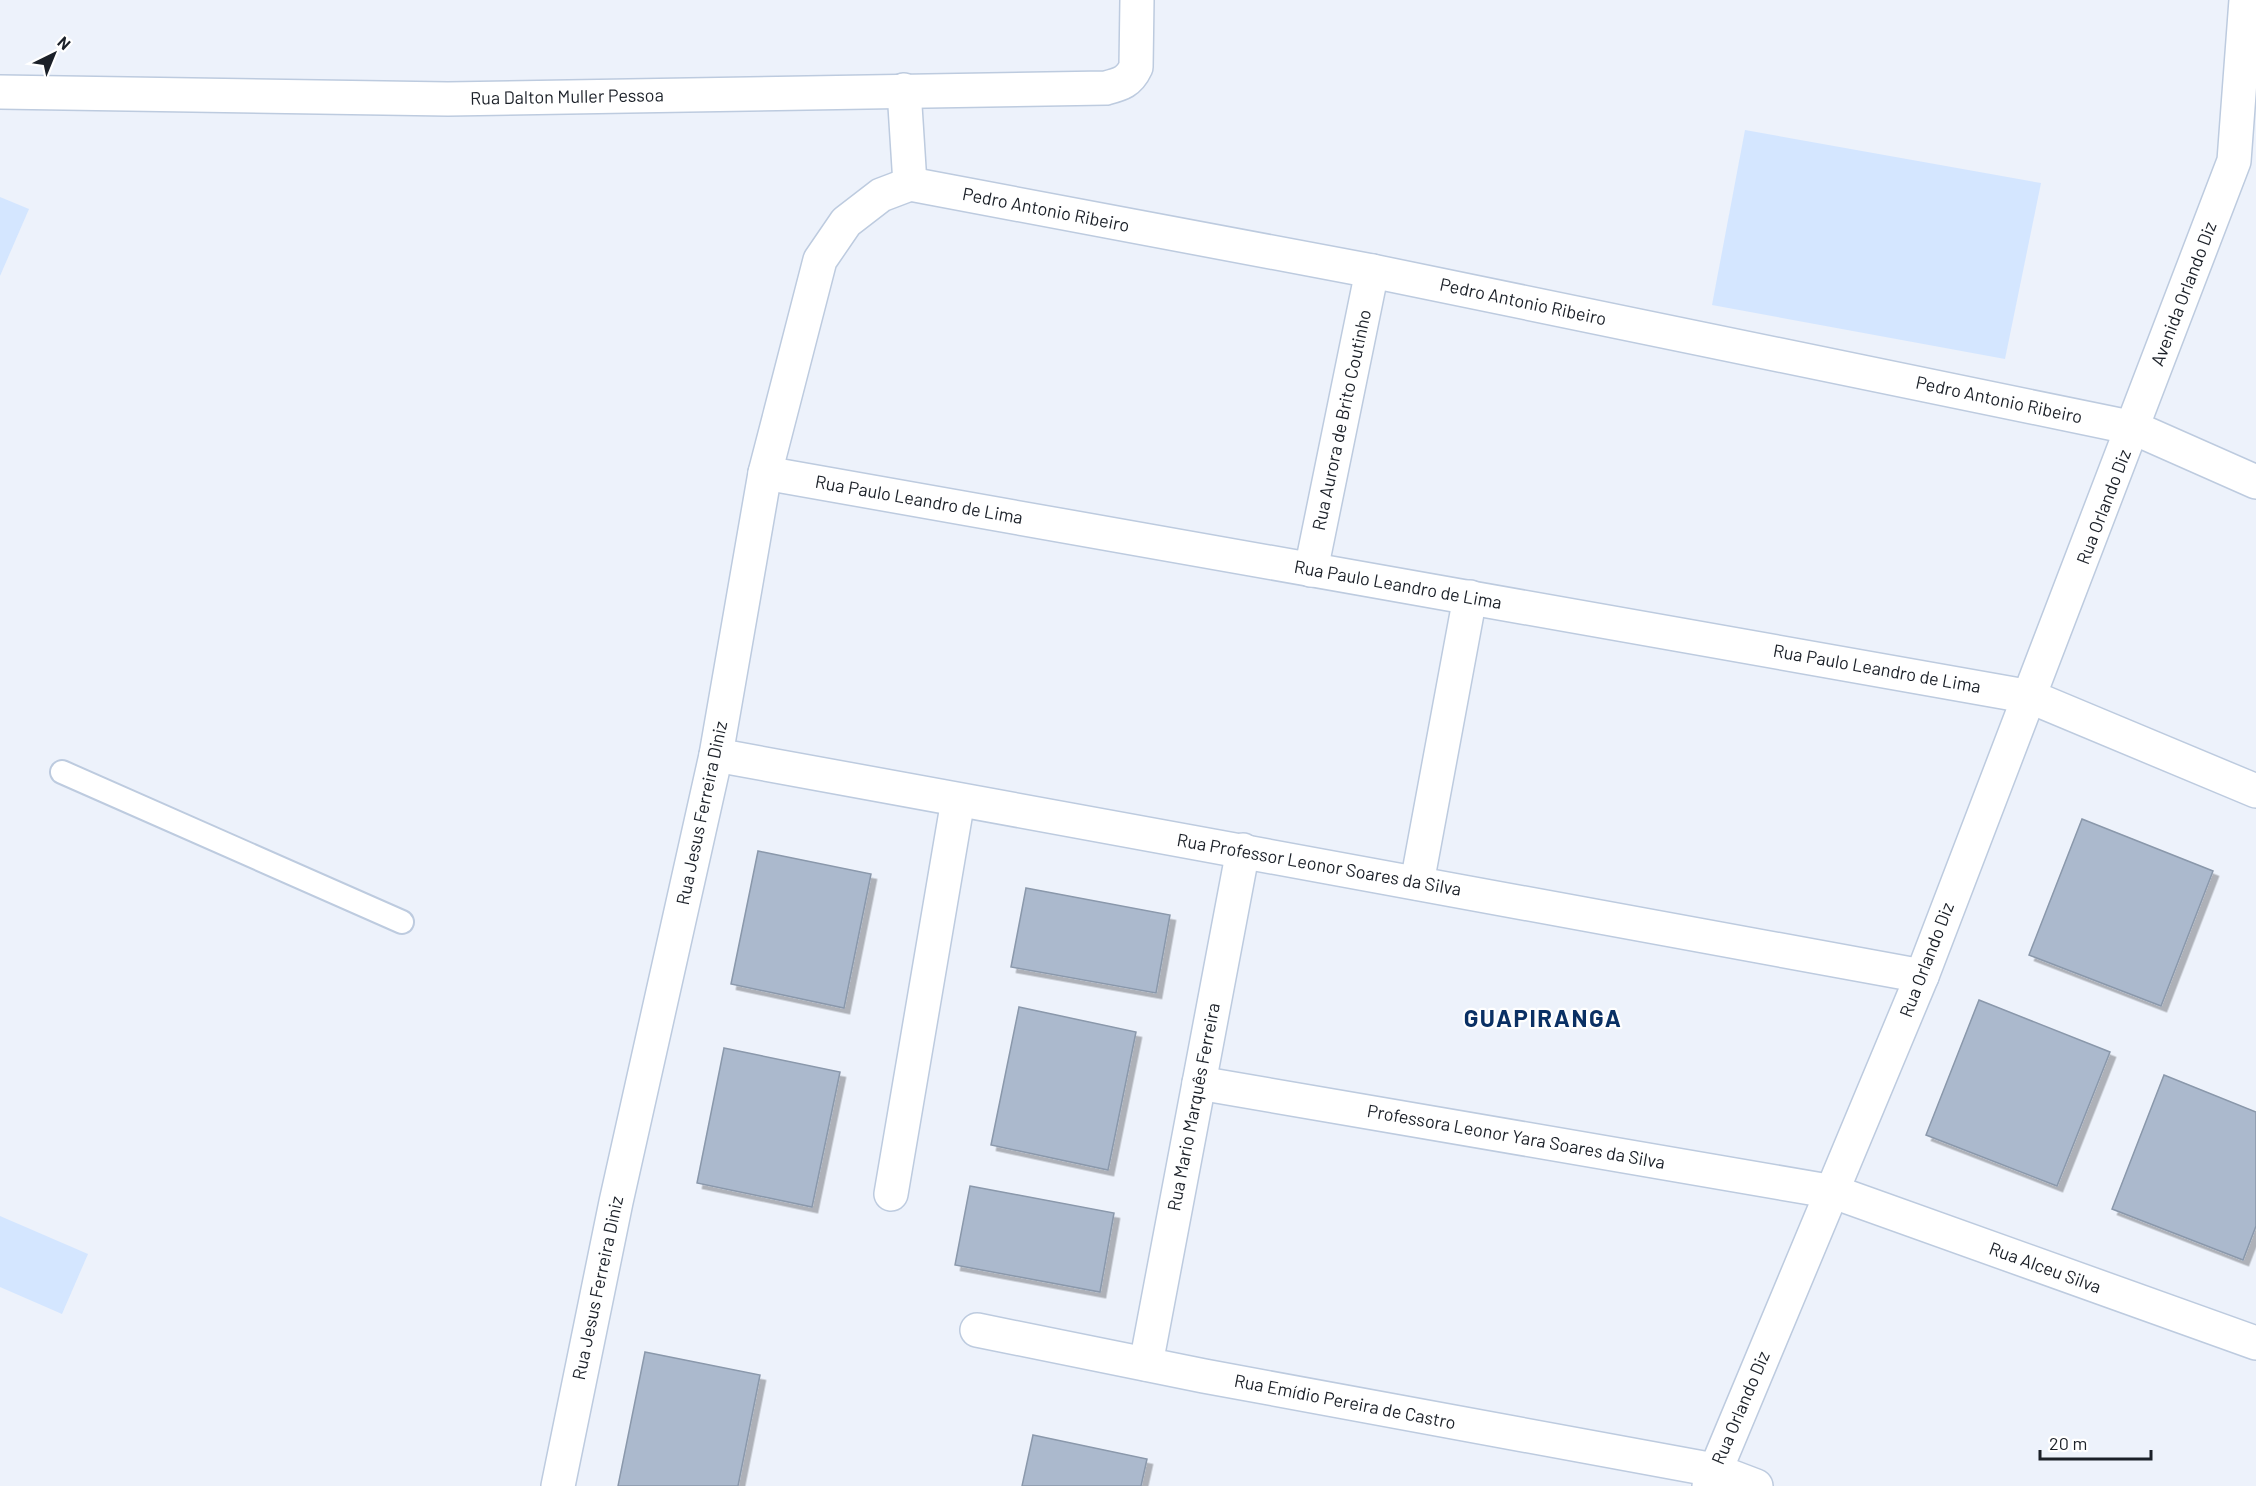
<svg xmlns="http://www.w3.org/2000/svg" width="2256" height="1486" viewBox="0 0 2256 1486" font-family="Barlow,sans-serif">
<defs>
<filter id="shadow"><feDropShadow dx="5.5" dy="5.5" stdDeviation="0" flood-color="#0004"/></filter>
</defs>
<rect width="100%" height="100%" fill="#edf2fb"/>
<g fill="#d4e6ff">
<path d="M1745 130 2041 183 2005 359 1712 305Z"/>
<path d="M0 197 29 209 0 276Z"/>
<path d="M0 1216 88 1254 62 1314 0 1287Z"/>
</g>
<g fill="#abb9cd" stroke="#8a98ab" stroke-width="1.5" filter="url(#shadow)">
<path d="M2082 819 2213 871 2161 1006 2029 955Z"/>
<path d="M758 851 871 874 844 1008 731 984Z"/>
<path d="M1026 888 1170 915 1156 993 1011 967Z"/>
<path d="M1979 1000 2110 1052 2057 1186 1926 1135Z"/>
<path d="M1019 1007 1136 1032 1108 1170 991 1145Z"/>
<path d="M724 1048 840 1072 812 1207 697 1183Z"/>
<path d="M2164 1075 2256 1112V1226L2243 1260 2112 1209Z"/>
<path d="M970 1186 1114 1213 1100 1292 955 1265Z"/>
<path d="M645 1352 760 1375 738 1486H618Z"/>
<path d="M1033 1435 1147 1459 1141 1486H1022Z"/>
</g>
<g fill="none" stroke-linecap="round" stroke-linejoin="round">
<g stroke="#bdcbdf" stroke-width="26">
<path id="lane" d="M62 772 402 922"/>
</g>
<g stroke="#bdcbdf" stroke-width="36">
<g id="street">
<path d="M904 90 910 184"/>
<path d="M0 92 448 99 1106 88C1121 84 1129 82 1136 67L1137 0"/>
<path d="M910 184 1372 271 2134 428 2256 482"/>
<path d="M765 473 2031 697 2256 791"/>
<path d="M1311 570 1372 271"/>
<path d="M716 755 1922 976"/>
<path d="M1417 883 1470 597"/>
<path d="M1199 1083 1834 1192 2256 1343"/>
<path d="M891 1194 958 800"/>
<path d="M977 1330 1204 1376 1714 1470 1756 1486"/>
<path d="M1146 1364 1243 850"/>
<path d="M558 1486 616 1202 716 755 765 473 820 260 846 222 881 195 910 184"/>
<path d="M1709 1486 1922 976 2234 161 2246 0"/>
</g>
</g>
<use href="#lane" stroke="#fff" stroke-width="22"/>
<use href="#street" stroke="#fff" stroke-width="33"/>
</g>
<g text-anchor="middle" stroke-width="4.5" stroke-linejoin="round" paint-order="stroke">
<g font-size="18" fill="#1b2028" stroke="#fff">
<text transform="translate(567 97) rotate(-1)" y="6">Rua Dalton Muller Pessoa</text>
<text transform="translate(1046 210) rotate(11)" y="6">Pedro Antonio Ribeiro</text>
<text transform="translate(2184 294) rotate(-69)" y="6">Avenida Orlando Diz</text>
<text transform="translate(1523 302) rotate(12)" y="6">Pedro Antonio Ribeiro</text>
<text transform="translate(1999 400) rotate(12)" y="6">Pedro Antonio Ribeiro</text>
<text transform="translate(1342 420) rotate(-78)" y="6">Rua Aurora de Brito Coutinho</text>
<text transform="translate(919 500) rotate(10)" y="6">Rua Paulo Leandro de Lima</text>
<text transform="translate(2104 507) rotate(-69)" y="6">Rua Orlando Diz</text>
<text transform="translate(1398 585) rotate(10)" y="6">Rua Paulo Leandro de Lima</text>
<text transform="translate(1877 669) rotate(10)" y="6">Rua Paulo Leandro de Lima</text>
<text transform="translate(702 813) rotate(-78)" y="6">Rua Jesus Ferreira Diniz</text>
<text transform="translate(1319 865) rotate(10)" y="6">Rua Professor Leonor Soares da Silva</text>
<text transform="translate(1927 960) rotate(-69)" y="6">Rua Orlando Diz</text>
<text transform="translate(1194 1107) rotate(-79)" y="6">Rua Mario Marquês Ferreira</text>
<text transform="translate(1516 1137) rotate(10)" y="6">Professora Leonor Yara Soares da Silva</text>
<text transform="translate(2045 1268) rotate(20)" y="6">Rua Alceu Silva</text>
<text transform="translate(598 1288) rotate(-78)" y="6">Rua Jesus Ferreira Diniz</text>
<text transform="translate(1345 1402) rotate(11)" y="6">Rua Emídio Pereira de Castro</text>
<text transform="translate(1741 1408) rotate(-67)" y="6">Rua Orlando Diz</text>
</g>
<g font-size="24" font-weight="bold" letter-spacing="1.5" fill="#0a3064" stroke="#fff">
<text x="1543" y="1027">GUAPIRANGA</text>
</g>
</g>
<g transform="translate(54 54) rotate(43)" stroke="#ffffff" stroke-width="4.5" paint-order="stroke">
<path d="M0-4.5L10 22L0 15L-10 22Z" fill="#1b2028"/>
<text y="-9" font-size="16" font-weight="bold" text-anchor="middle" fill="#1b2028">N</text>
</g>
<path d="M2040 1450v9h111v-9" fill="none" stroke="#1b2028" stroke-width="3"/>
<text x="2049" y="1450" font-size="18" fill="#1b2028" stroke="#ffffff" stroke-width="4.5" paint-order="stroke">20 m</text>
</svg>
